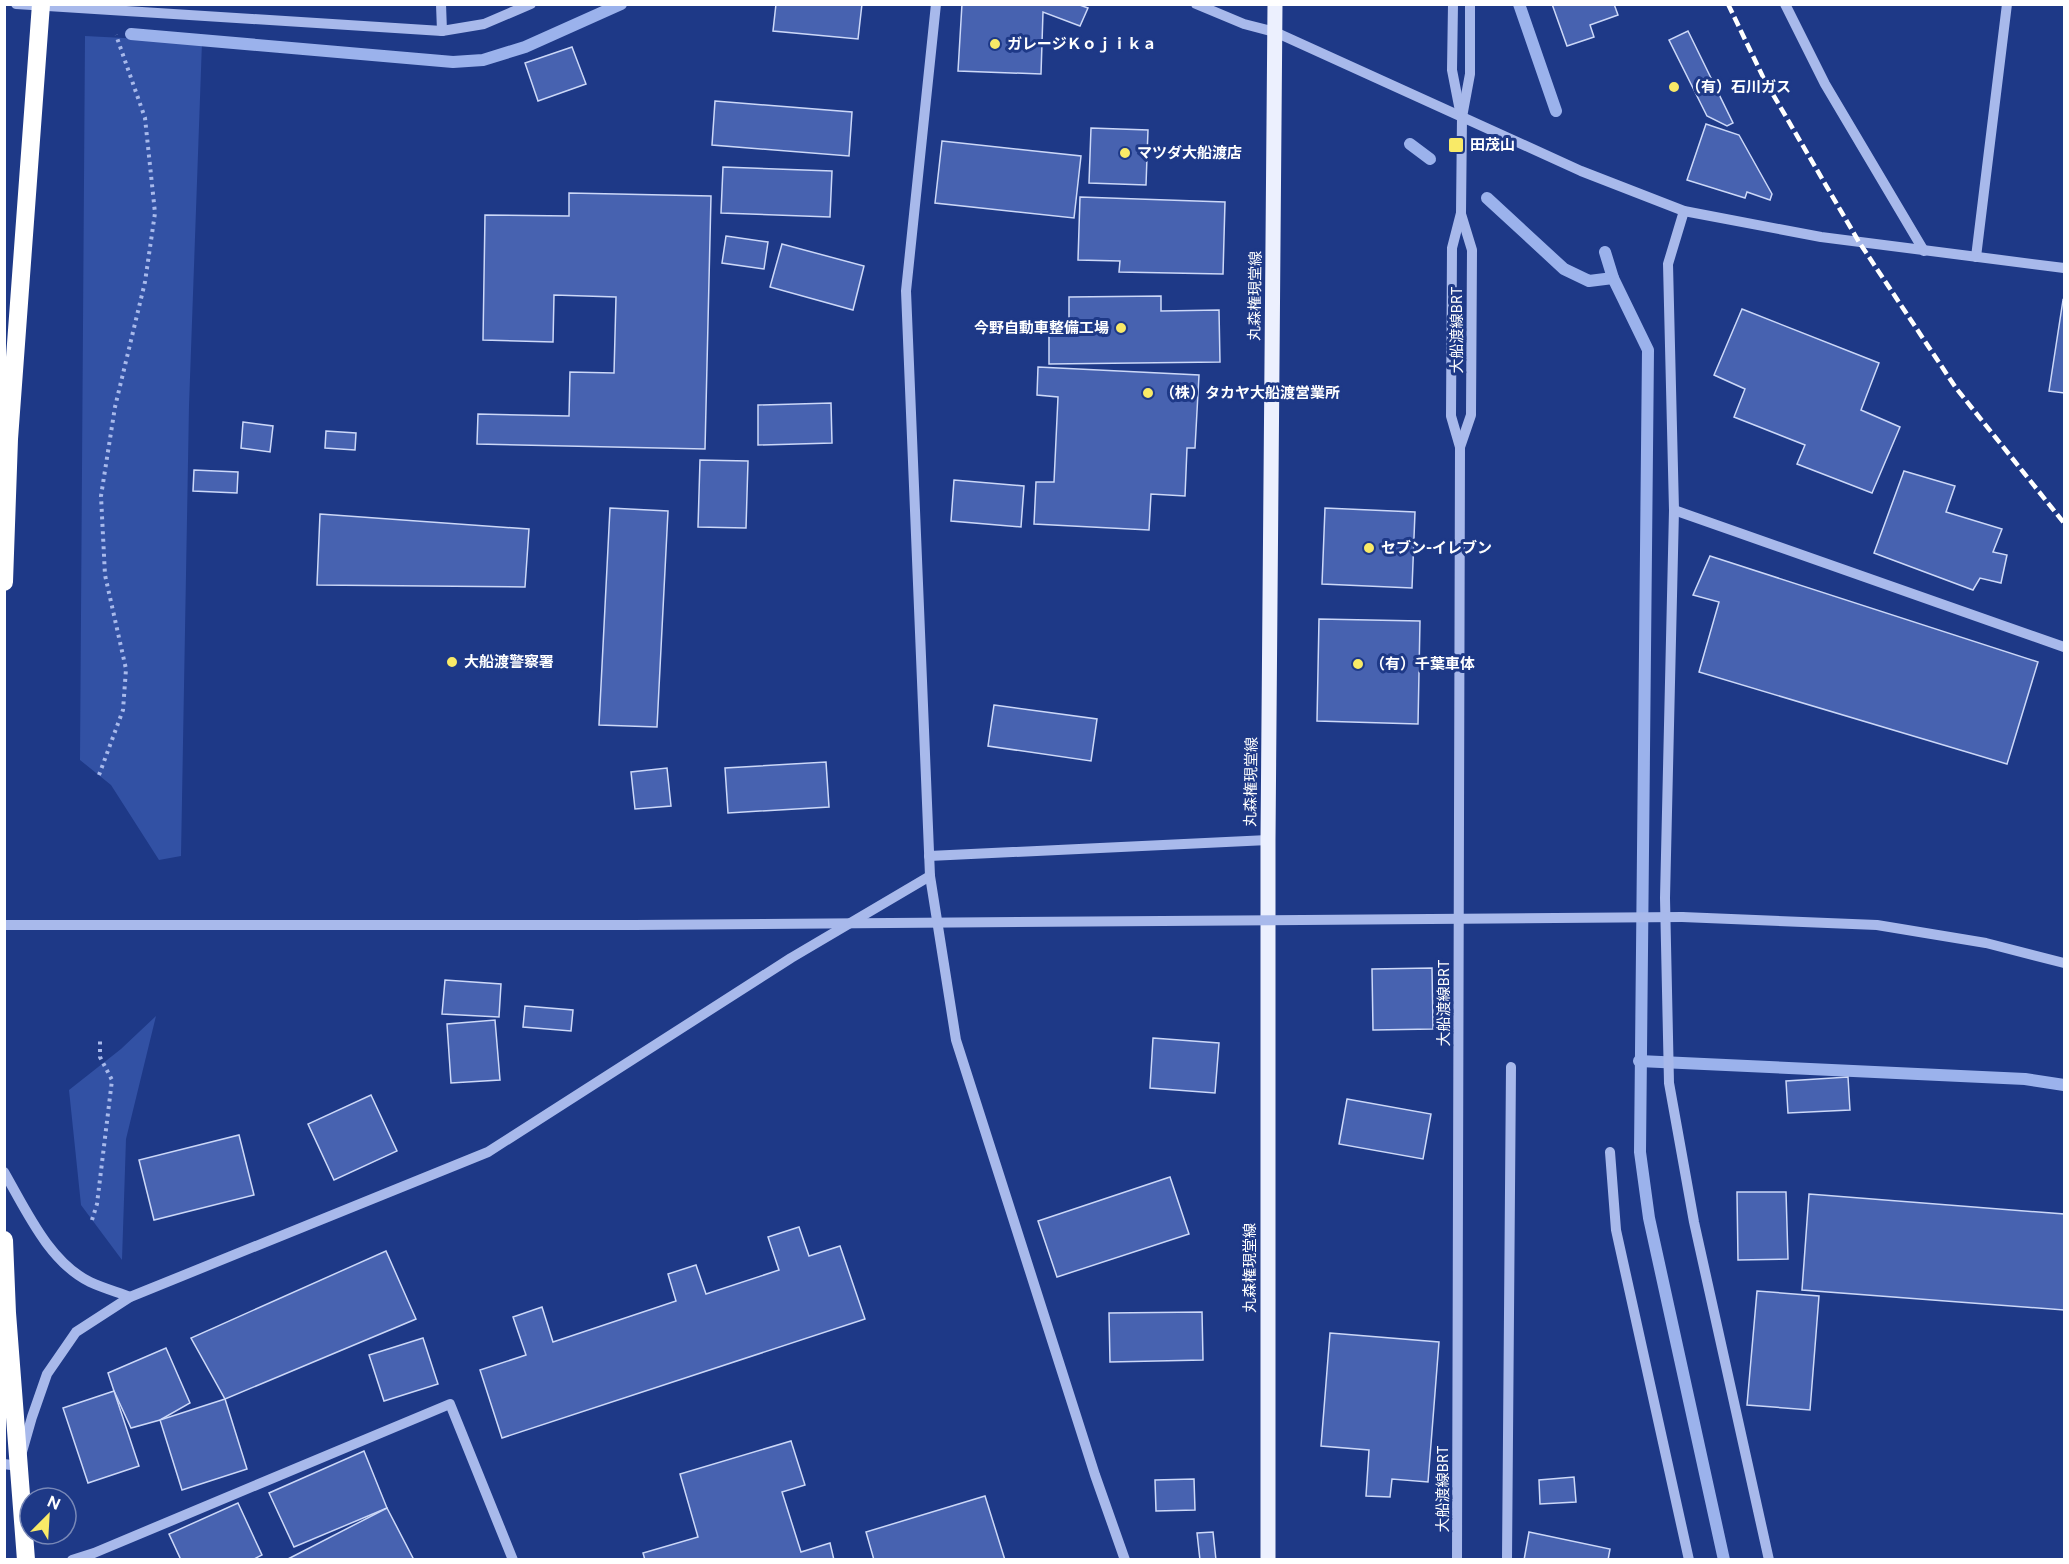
<svg xmlns="http://www.w3.org/2000/svg" width="2069" height="1564" viewBox="0 0 2069 1564" font-family="Figtree,'Noto Sans JP',sans-serif">
<rect width="100%" height="100%" fill="#1e3987"/>
<g fill="#3251a4">
<path d="M85 36 202 42 189 406 181 856 159 860 111 785 80 760Z"/>
<path d="M156 1016 126 1139 122 1260 81 1205 69 1090 121 1049Z"/>
</g>
<g fill="none" stroke-linecap="round" stroke-linejoin="round">
<g stroke="#9bb2ec" stroke-width="12">
<path d="M1519 4 1556 111"/>
<path d="M131 34 453 62 483 60 525 47 621 4"/>
<path d="M1410 144 1430 159"/>
<path d="M1487 198 1564 269 1589 281 1613 278"/>
<path d="M1605 252 1613 278 1648 350 1640 1152 1649 1218 1724 1560"/>
<path d="M1639 1061 2025 1079 2064 1085"/>
</g>
</g>
<g fill="#4762b0" stroke="#ccd8f8" stroke-width="1.5">
<path d="M776 4H862L858 39 773 31Z"/>
<path d="M962 4H1077L1088 8 1080 26 1043 12 1041 74 958 71Z"/>
<path d="M1552 4H1614L1618 15 1590 25 1594 37 1567 46Z"/>
<path d="M1688 31 1733 123 1727 126 1707 116 1669 40Z"/>
<path d="M572 47 586 84 538 101 525 63Z"/>
<path d="M715 101 852 112 849 156 712 145Z"/>
<path d="M1706 124 1739 135 1772 194 1770 200 1747 192 1745 198 1687 180Z"/>
<path d="M1091 128 1148 130 1146 185 1089 183Z"/>
<path d="M942 141 1081 156 1074 218 935 203Z"/>
<path d="M723 167 832 171 830 217 721 213Z"/>
<path d="M569 193 711 196 705 449 477 444 478 414 569 416 570 372 614 373 616 297 554 295 553 342 483 340 485 215 569 216Z"/>
<path d="M1080 197 1225 202 1223 274 1119 272 1120 261 1078 260Z"/>
<path d="M726 236 768 242 764 269 722 263Z"/>
<path d="M782 244 864 266 853 310 770 287Z"/>
<path d="M1161 296V311L1219 310 1220 362 1049 364V325H1069V297Z"/>
<path d="M2063 300 2064 301V393L2049 391Z"/>
<path d="M1742 309 1879 363 1861 410 1900 427 1872 493 1797 464 1805 445 1734 417 1745 389 1714 375Z"/>
<path d="M1038 367 1199 375 1195 448H1187L1185 496 1151 494 1149 530 1034 524 1036 482H1054L1058 397 1037 395Z"/>
<path d="M831 403 832 443 758 445V405Z"/>
<path d="M243 422 273 426 270 452 241 448Z"/>
<path d="M326 431 356 433 355 450 325 448Z"/>
<path d="M700 460 748 461 746 528 698 527Z"/>
<path d="M194 470 238 472 237 493 193 491Z"/>
<path d="M1904 471 1955 486 1946 512 2002 529 1993 552 2007 555 2001 583 1980 578 1973 590 1874 553Z"/>
<path d="M954 480 1024 486 1021 527 951 521Z"/>
<path d="M610 508 668 511 657 727 599 725Z"/>
<path d="M1325 508 1415 512 1412 588 1322 584Z"/>
<path d="M320 514 529 529 525 587 317 585Z"/>
<path d="M1710 556 2038 662 2007 764 1699 672 1719 602 1693 595Z"/>
<path d="M1319 619 1420 621 1418 724 1317 721Z"/>
<path d="M994 705 1097 719 1091 761 988 746Z"/>
<path d="M826 762 829 807 728 813 725 768Z"/>
<path d="M667 768 671 806 635 809 631 772Z"/>
<path d="M1432 968 1433 1029 1373 1030 1372 969Z"/>
<path d="M445 980 501 984 499 1017 442 1014Z"/>
<path d="M525 1006 573 1010 571 1031 523 1027Z"/>
<path d="M495 1020 500 1080 451 1083 447 1024Z"/>
<path d="M1153 1038 1219 1043 1215 1093 1150 1088Z"/>
<path d="M1848 1077 1850 1110 1788 1113 1786 1081Z"/>
<path d="M371 1095 397 1151 334 1180 308 1124Z"/>
<path d="M1347 1099 1431 1114 1423 1159 1339 1144Z"/>
<path d="M239 1135 254 1195 154 1220 139 1160Z"/>
<path d="M1170 1177 1189 1234 1057 1277 1038 1221Z"/>
<path d="M1737 1192H1786L1788 1259 1738 1260Z"/>
<path d="M1809 1194 2064 1214V1310L1802 1290Z"/>
<path d="M799 1227 809 1256 840 1246 865 1319 502 1438 480 1370 526 1355 513 1317 542 1307 553 1342 676 1301 668 1274 696 1265 706 1294 779 1270 768 1237Z"/>
<path d="M386 1251 416 1319 225 1399 191 1338Z"/>
<path d="M1757 1291 1819 1296 1810 1410 1747 1405Z"/>
<path d="M1202 1312 1203 1360 1110 1362 1109 1313Z"/>
<path d="M1330 1333 1439 1342 1428 1482 1392 1479 1390 1497 1366 1496 1369 1450 1321 1446Z"/>
<path d="M423 1338 438 1384 384 1401 369 1355Z"/>
<path d="M166 1348 190 1403 160 1420 131 1428 114 1391 108 1373Z"/>
<path d="M114 1391 139 1466 88 1483 63 1408Z"/>
<path d="M225 1399 247 1469 182 1490 160 1420Z"/>
<path d="M791 1441 805 1485 782 1492 801 1552 830 1543 834 1560H645L643 1553 698 1537 680 1474Z"/>
<path d="M364 1451 387 1508 294 1547 269 1493Z"/>
<path d="M1574 1477 1576 1502 1540 1504 1539 1480Z"/>
<path d="M1194 1479 1195 1510 1156 1511 1155 1480Z"/>
<path d="M985 1496 1005 1560H874L866 1532Z"/>
<path d="M238 1503 262 1555 252 1560H181L169 1534Z"/>
<path d="M387 1508 414 1560H286Z"/>
<path d="M1213 1532 1216 1560H1200L1197 1533Z"/>
<path d="M1529 1532 1610 1549 1608 1560H1524Z"/>
</g>
<g fill="none" stroke-linecap="round" stroke-linejoin="round">
<g stroke="#a8b9eb" stroke-width="4" stroke-dasharray="3 4.5" stroke-linecap="butt">
<path d="M99 775 123 710 126 669 105 575 101 496 115 407 145 282 155 213 145 118 116 35"/>
<path d="M92 1220 97 1204 112 1080 100 1057V1037"/>
</g>
<g stroke="#a8b9eb" stroke-width="10">
<path d="M16 4 442 31 484 24 531 4"/>
<path d="M441 4 442 31"/>
<path d="M936 4 906 291 930 876 956 1040 1095 1475 1125 1560"/>
<path d="M1196 4 1244 24 1275 32 1581 171 1684 211 1821 237 2064 268"/>
<path d="M1453 4 1452 70 1460 111"/>
<path d="M1785 4 1825 84 1924 251"/>
<path d="M1684 211 1668 264 1674 510 1665 898 1669 1083 1694 1222 1769 1560"/>
<path d="M1976 257 2007 4"/>
<path d="M1460 447 1471 415 1472 250 1461 214"/>
<path d="M1674 510 2064 647"/>
<path d="M929 856 1268 840"/>
<path d="M1682 917 1877 925 1986 943 2064 963"/>
<path d="M4 925H634"/>
<path d="M1610 1152 1616 1230 1689 1560"/>
<path d="M4 1172C26 1210 49 1262 90 1282 103 1288 117 1292 130 1297"/>
<path d="M4 1464 18 1466 32 1417 47 1374 76 1332 130 1297 488 1152 791 958 930 876"/>
<path d="M72 1560 94 1553 450 1404 513 1560"/>
<path d="M1457 1560 1460 447 1451 416 1452 248 1461 213 1462 117 1470 74V4"/>
<path d="M1507 1560 1511 1067"/>
</g>
<path stroke="#ecf0fe" stroke-width="15" d="M1268 1560V840L1275 4"/>
<g stroke="#fff" stroke-width="18">
<path d="M4 582 9 439 41 4"/>
<path d="M4 1240 7 1313 26 1560"/>
</g>
<path stroke="#fff" stroke-width="4.5" stroke-dasharray="10 4.5" stroke-linecap="butt" d="M1728 4 1764 79 1859 242 1956 388 2064 523"/>
<path stroke="#a8b9eb" stroke-width="10" d="M634 925 1682 917"/>
</g>
<g fill="#f9ea67" stroke="#1e3987" stroke-width="2">
<circle cx="995" cy="44" r="6"/>
<circle cx="1674" cy="87" r="6"/>
<rect x="1448" y="137" width="16" height="16" rx="3"/>
<circle cx="1125" cy="153" r="6"/>
<circle cx="1121" cy="328" r="6"/>
<circle cx="1148" cy="393" r="6"/>
<circle cx="1369" cy="548" r="6"/>
<circle cx="452" cy="662" r="6"/>
<circle cx="1358" cy="664" r="6"/>
</g>
<g text-anchor="middle" stroke-width="6" stroke-linejoin="round" paint-order="stroke">
<g font-size="15" font-weight="bold" fill="#fff" stroke="#1e3987" text-anchor="start">
<text x="1007" y="49">ガレージＫｏｊｉｋａ</text>
<text x="1686" y="92">（有）石川ガス</text>
<text x="1470" y="150">田茂山</text>
<text x="1137" y="158">マツダ大船渡店</text>
<text x="1109" y="333" text-anchor="end">今野自動車整備工場</text>
<text x="1160" y="398">（株）タカヤ大船渡営業所</text>
<text x="1381" y="553">セブン-イレブン</text>
<text x="464" y="667">大船渡警察署</text>
<text x="1370" y="669">（有）千葉車体</text>
</g>
<g font-size="15" fill="#fff" stroke="#1e3987">
<text transform="translate(1255 296) rotate(-89)" y="5">丸森権現堂線</text>
<text transform="translate(1457 330) rotate(-90)" y="5">大船渡線BRT</text>
<text transform="translate(1251 782) rotate(-89)" y="5">丸森権現堂線</text>
<text transform="translate(1444 1003) rotate(-90)" y="5">大船渡線BRT</text>
<text transform="translate(1250 1268) rotate(-90)" y="5">丸森権現堂線</text>
<text transform="translate(1443 1489) rotate(-90)" y="5">大船渡線BRT</text>
</g>
</g>
<rect width="2069" height="1564" fill="none" stroke="#ffffff" stroke-width="12"/>
<g transform="translate(48 1516) rotate(24)"><circle r="28" fill="#1e3987" stroke="#7888b7" stroke-width="1.5"/>
<path d="M0-4.5L10 22L0 15L-10 22Z" fill="#f9ea67"/>
<text y="-9" font-size="16" font-weight="bold" text-anchor="middle" fill="#ffffff">N</text>
</g>
</svg>
